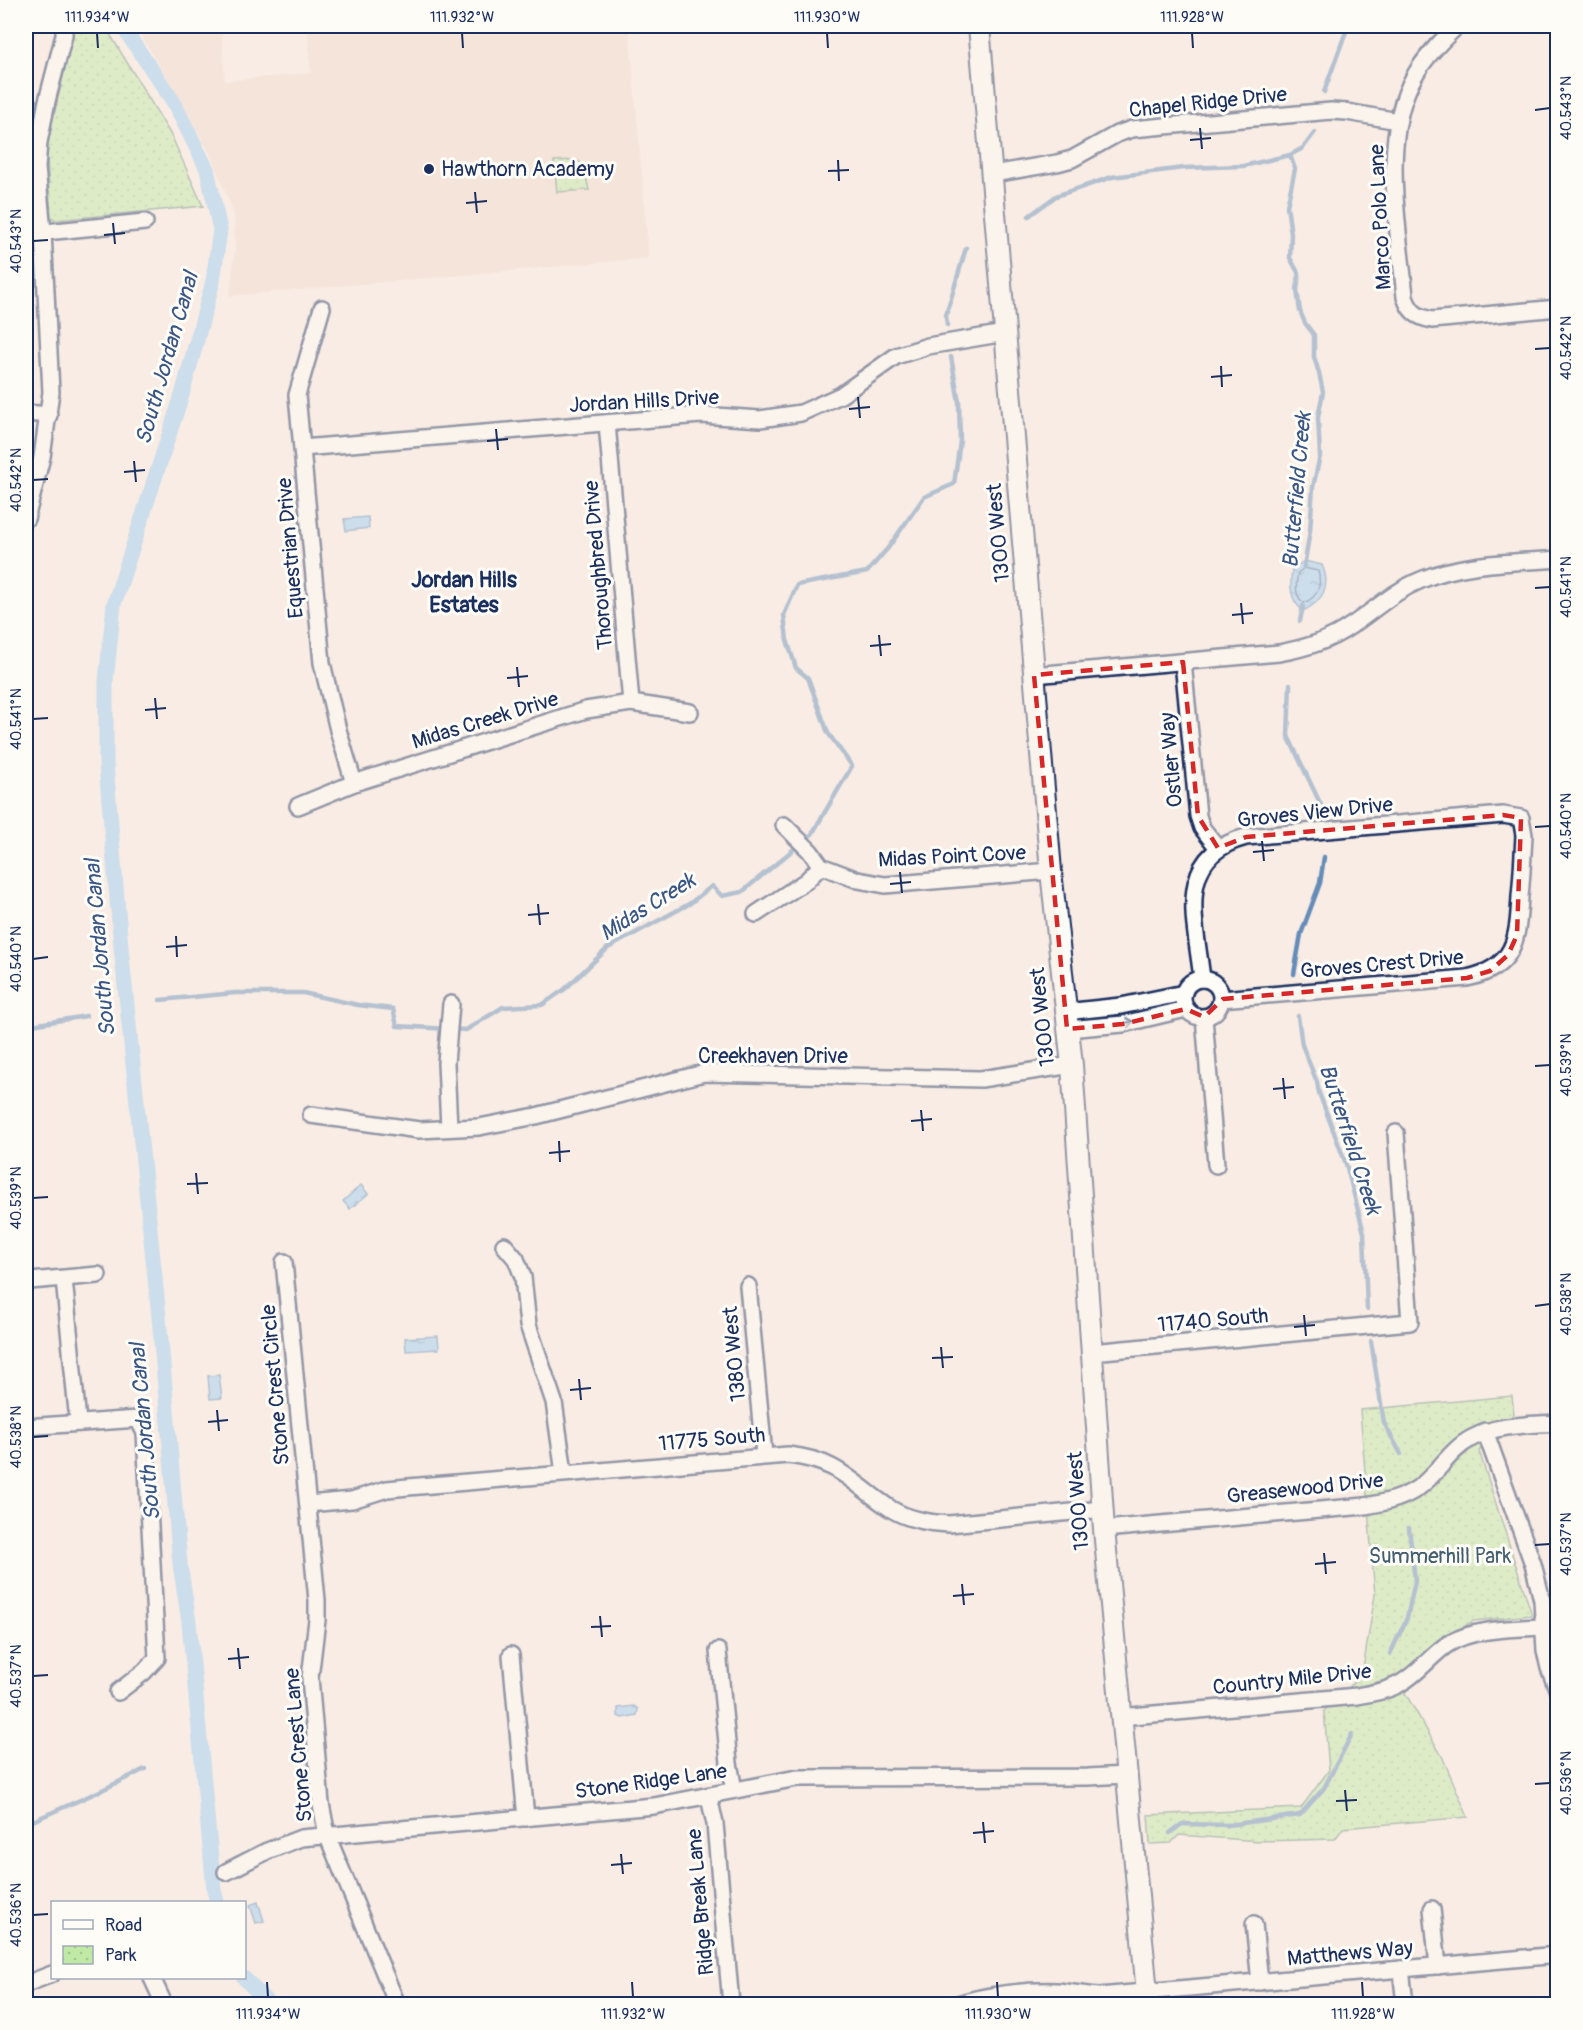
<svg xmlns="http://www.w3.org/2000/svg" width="1583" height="2030" viewBox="0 0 1583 2030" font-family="Pangolin,sans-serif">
<defs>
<pattern id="park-dots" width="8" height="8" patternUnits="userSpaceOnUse" patternTransform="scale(1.5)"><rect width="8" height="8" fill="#bfe9a5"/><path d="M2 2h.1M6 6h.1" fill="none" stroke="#a4c890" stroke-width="1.8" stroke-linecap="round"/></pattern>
<pattern id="water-ripples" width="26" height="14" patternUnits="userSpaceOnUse" patternTransform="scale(1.5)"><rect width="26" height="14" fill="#97caf4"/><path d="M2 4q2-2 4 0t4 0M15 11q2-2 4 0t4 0" fill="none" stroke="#7aa4c9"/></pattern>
</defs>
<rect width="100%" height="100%" fill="#f8ece4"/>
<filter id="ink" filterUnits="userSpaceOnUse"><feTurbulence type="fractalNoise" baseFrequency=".0167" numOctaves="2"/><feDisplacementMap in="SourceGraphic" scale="12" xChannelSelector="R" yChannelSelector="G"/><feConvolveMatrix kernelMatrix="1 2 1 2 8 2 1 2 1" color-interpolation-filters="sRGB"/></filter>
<g filter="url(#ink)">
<g fill="#f1d9cd">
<path d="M26 26H37L26 75Z"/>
<path d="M136 26H221L225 81 311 73 307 26H629L649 258 230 296 235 248 234 214 210 153Z"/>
</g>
<g fill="url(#park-dots)" stroke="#6d8c82" stroke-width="1.5">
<path d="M75 26H105L171 135 203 206 56 220 51 217 47 158 49 136Z"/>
<path d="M575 160 583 164 589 190 557 192 554 161Z"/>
<path d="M1512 1396 1514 1414 1479 1451 1532 1615 1473 1621 1425 1652 1405 1693 1442 1756 1468 1817 1343 1828 1335 1839 1259 1841 1179 1835 1171 1843 1150 1844 1148 1815 1301 1808 1329 1770 1324 1711 1362 1675 1375 1595 1360 1410Z"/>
</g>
<g fill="url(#water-ripples)" stroke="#658cb8" stroke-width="1.5">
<path d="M368 517 369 528 346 531 344 519Z"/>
<path d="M1304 561 1322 565C1332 586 1322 602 1303 611 1289 599 1290 586 1292 569Z"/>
<path d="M361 1185 368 1194 350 1209 343 1201Z"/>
<path d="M438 1336 439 1349 406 1351 405 1338Z"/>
<path d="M219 1375 222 1398 210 1399 208 1376Z"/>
<path d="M634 1706 638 1709 637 1715 622 1718 618 1716V1708Z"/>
<path d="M258 1902 264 1921 256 1923 250 1905Z"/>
</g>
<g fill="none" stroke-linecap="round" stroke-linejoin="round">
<path stroke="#4d6d9a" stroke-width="1.5" d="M1304 568 1318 571C1322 585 1318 597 1304 603 1294 596 1296 584 1298 573Z"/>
<g stroke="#658cb8" stroke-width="4.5">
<path d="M1324 92 1348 26"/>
<path d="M1290 155 1295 169 1287 206 1291 234 1290 258 1299 274 1297 290 1300 311 1305 323 1314 335V357L1319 373 1323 392 1318 417 1320 456 1313 487 1310 531 1304 567"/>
<path d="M1029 216 1056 196 1112 177 1184 168 1243 166 1290 155 1303 148 1315 132"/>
<path d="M947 325 946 315 966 248"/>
<path d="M1300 621 1303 606"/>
<path d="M1290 684 1288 736 1321 805"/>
<path d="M1294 974 1301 934 1320 883 1324 857"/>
<path d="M160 1000 235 993H303L358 1005 393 1009 397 1026 466 1030 503 1007 542 1005 565 989 608 948 689 904 712 886 722 896 742 892 812 834 852 766 828 733 808 678 796 668 787 640 784 615 797 585 867 572 888 548 924 497 954 484 960 441 959 402 951 357"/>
<path d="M1298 1016 1302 1045 1317 1082 1319 1093 1346 1164 1364 1233 1367 1309"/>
<path d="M26 1026 86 1016"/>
<path d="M1371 1341 1384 1423 1401 1454"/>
<path d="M1390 1654 1407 1618 1415 1581 1409 1528"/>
<path d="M26 1824 100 1791 145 1769"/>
<path d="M1170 1833 1182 1824 1228 1825 1300 1815 1324 1788 1352 1734"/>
</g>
<g stroke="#97caf4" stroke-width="15">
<path d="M122 26 173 101 207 169 220 230 213 281 182 395 114 604 106 681V764L121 947 159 1317 180 1564 189 1622 214 1890 217 1902"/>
<path d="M244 1978 269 2004"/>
</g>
<g stroke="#1b2f5e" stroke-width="20">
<g id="street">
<path d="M1457 26C1441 41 1426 56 1415 75 1379 137 1399 228 1405 297 1410 312 1417 317 1432 320L1558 308"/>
<path d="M993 174 1057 163 1072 159 1117 134 1132 129 1331 111 1347 112 1398 121"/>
<path d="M26 234 145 222"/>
<path d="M322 308 297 395 322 663 338 730 354 783"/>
<path d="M26 413 49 415"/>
<path d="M607 423 631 703"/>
<path d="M302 448 701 415 760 419 801 413 841 395 896 356 928 346 1005 333"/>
<path d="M26 519 42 457 51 392 43 232 37 168 39 142 47 101 64 35V26"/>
<path d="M1183 662 1198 816 1202 828 1218 848"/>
<path d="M1034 675 1279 653C1306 648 1329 641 1352 625 1375 610 1394 591 1421 580 1463 562 1512 563 1558 559"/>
<path d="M298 806 354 783 586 710 631 703 690 712"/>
<path d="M784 825 810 851 821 866 858 880 885 885 1051 871"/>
<path d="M756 914 806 881 821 866"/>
<path d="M1202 979C1196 922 1173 856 1246 837L1503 815 1521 818 1524 835C1523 855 1522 876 1520 896 1518 939 1515 968 1467 978L1221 999"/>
<circle cx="1202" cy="998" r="19"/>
<path d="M1065 1012 1121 1006 1184 993"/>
<path d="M1204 1017 1216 1165"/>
<path d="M1067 1029 1123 1024 1186 1009"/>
<path d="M311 1115 419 1130 479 1127 536 1116 704 1073 981 1079 1072 1065"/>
<path d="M449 1128 446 1063 451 1004"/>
<path d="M504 1245 516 1259 523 1277 528 1325 554 1402 564 1473"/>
<path d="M284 1262 317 1600V1620L310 1678 321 1804 327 1835 397 2004"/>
<path d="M64 1279 78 1422"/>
<path d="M30 1281 98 1275"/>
<path d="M748 1286 764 1455"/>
<path d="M1092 1352 1410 1322 1396 1133"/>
<path d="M26 1427 138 1419 145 1433 157 1658 144 1672 118 1692"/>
<path d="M1485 1431 1533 1564 1542 1600 1545 1650 1549 1668 1558 1691"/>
<path d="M308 1504 352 1500 387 1489 408 1487 788 1455C841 1461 851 1483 891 1509 909 1520 929 1523 949 1524L1103 1509"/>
<path d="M1104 1529 1365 1506C1383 1503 1402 1499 1418 1488 1438 1474 1449 1450 1472 1438 1498 1424 1529 1425 1558 1423"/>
<path d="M718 1651 729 1763 734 1790"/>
<path d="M511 1655 526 1818"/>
<path d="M1120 1717 1357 1696C1372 1693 1388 1691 1401 1683 1419 1673 1431 1655 1448 1644 1476 1626 1525 1629 1558 1626"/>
<path d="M709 1797 715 1824 731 2004"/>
<path d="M226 1872 267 1851 301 1838 654 1806 797 1778 1088 1777 1125 1775"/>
<path d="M1432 1909 1438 1966"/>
<path d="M1254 1924 1260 1982"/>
<path d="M1401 1969 1405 2004"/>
<path d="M152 1978 164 2004"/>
<path d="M26 1984 52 1974"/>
<path d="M958 2004C985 1995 1027 1990 1056 1991 1071 1992 1085 1995 1099 1996L1558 1955"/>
</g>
</g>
<g stroke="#1b2f5e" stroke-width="24">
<path id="secondary" d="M979 26 1051 871 1072 1065 1104 1529 1148 2004"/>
</g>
<use href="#street" stroke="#fdfcf7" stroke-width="15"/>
<use href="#secondary" stroke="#fdfcf7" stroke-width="20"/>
</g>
<defs><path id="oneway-shaft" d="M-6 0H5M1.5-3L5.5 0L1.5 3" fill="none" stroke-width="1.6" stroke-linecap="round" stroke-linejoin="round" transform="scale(1.5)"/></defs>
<use stroke="#8c96aa" href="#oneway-shaft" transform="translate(1125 1023) rotate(-9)"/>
</g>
<path d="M0 0H1583V2030H0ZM1183 662 1198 816 1218 848 1246 837 1503 815 1521 818 1517 935 1508 955 1490 971 1467 978 1223 999 1204 1017 1186 1009 1123 1024 1067 1029 1034 675Z" fill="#f8ece4" fill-opacity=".55" fill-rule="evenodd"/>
<path fill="none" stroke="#d62828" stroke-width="4.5" stroke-dasharray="12 8" stroke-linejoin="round" d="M1183 662 1198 816 1218 848 1246 837 1503 815 1521 818 1517 935 1508 955 1490 971 1467 978 1223 999 1204 1017 1186 1009 1123 1024 1067 1029 1034 675Z"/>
<path fill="none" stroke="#1b2f5e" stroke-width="2" d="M97 33 98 48M462 33 463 48M827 33 828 48M1192 33 1193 48M1535 110 1550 108M1200 128 1202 149M1190 140 1211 138M838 160 839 181M828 171 849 170M475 192 477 213M466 203 487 201M113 223 115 244M104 235 125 233M33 241 48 240M1535 349 1550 348M1221 366 1222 387M1211 377 1232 375M858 397 860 418M849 409 870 407M496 429 498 450M487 441 508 439M134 461 136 482M124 472 145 470M33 480 48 479M1535 588 1550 587M1241 603 1243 624M1232 615 1253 613M879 635 881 656M870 646 891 644M517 667 519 687M507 678 528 676M155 698 157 719M145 710 166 708M33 719 48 718M1535 827 1550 826M1262 841 1264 861M1253 852 1274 850M900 872 902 893M890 884 911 882M538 904 540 925M528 915 549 913M176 936 177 957M166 947 187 945M33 959 48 957M1535 1066 1550 1065M1283 1078 1285 1099M1273 1089 1294 1087M921 1110 923 1131M911 1121 932 1119M559 1141 560 1162M549 1153 570 1151M196 1173 198 1194M187 1184 208 1183M33 1198 48 1197M1535 1306 1550 1304M1304 1315 1306 1336M1294 1327 1315 1325M941 1347 943 1368M932 1358 953 1357M579 1379 581 1400M570 1390 591 1388M217 1410 219 1431M208 1422 228 1420M33 1437 48 1436M1535 1545 1550 1544M1324 1553 1326 1574M1315 1564 1336 1562M962 1584 964 1605M953 1596 974 1594M600 1616 602 1637M591 1627 611 1626M238 1648 240 1669M228 1659 249 1657M33 1676 48 1675M1535 1784 1550 1783M1345 1790 1347 1811M1336 1801 1357 1800M983 1822 985 1843M973 1833 994 1831M621 1854 623 1874M611 1865 632 1863M33 1915 48 1914M267 1982 268 1997M632 1982 633 1997M997 1982 998 1997M1362 1982 1363 1997"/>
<circle fill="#1b2f5e" stroke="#fdfcf7" stroke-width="2" cx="429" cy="169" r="6"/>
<g text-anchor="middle" stroke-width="6" stroke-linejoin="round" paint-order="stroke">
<g font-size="21" fill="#1b2f5e" stroke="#fdfcf7">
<text transform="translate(1208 102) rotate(-6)" y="7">Chapel Ridge Drive</text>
<text transform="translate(1380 217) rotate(-93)" y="7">Marco Polo Lane</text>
<text transform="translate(644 401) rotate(-3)" y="7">Jordan Hills Drive</text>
<text transform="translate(998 533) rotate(-95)" y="7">1300 West</text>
<text transform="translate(290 548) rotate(-95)" y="7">Equestrian Drive</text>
<text transform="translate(598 565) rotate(-95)" y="7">Thoroughbred Drive</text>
<text transform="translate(485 720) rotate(-17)" y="7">Midas Creek Drive</text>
<text transform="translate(1171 760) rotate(-95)" y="7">Ostler Way</text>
<text transform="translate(1315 812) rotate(-6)" y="7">Groves View Drive</text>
<text transform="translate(952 856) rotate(-3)" y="7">Midas Point Cove</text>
<text transform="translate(1382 964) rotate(-5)" y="7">Groves Crest Drive</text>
<text transform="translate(1042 1017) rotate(-96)" y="7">1300 West</text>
<text x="773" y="1063">Creekhaven Drive</text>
<text transform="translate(1213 1320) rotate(-5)" y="7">11740 South</text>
<text transform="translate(734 1354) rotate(-95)" y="7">1380 West</text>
<text transform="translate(275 1385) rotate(-95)" y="7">Stone Crest Circle</text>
<text transform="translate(712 1439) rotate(-5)" y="7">11775 South</text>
<text transform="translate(1305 1488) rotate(-6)" y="7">Greasewood Drive</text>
<text transform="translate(1078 1501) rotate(-94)" y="7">1300 West</text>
<text transform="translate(1292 1679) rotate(-6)" y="7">Country Mile Drive</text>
<text transform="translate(298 1745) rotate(-95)" y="7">Stone Crest Lane</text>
<text transform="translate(651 1781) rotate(-8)" y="7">Stone Ridge Lane</text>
<text transform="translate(700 1902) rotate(-95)" y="7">Ridge Break Lane</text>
<text transform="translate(1350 1953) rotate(-5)" y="7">Matthews Way</text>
</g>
<g font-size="21" fill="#1b2f5e" stroke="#fdfcf7" text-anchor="start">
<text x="441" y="176">Hawthorn Academy</text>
</g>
<g font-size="21" fill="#445e70" stroke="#fdfcf7">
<text x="1440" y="1563">Summerhill Park</text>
</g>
<g font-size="22" font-style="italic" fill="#3a5684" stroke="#fdfcf7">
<text transform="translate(166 358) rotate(-74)" y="8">South Jordan Canal</text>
<text transform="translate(1296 490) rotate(-85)" y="8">Butterfield Creek</text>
<text transform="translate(647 906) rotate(-32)" y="8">Midas Creek</text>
<text transform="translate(99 948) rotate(-95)" y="8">South Jordan Canal</text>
<text transform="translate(1351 1139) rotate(72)" y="8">Butterfield Creek</text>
<text transform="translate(144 1432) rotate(-95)" y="8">South Jordan Canal</text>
</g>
<g font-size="22" font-weight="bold" fill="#1b2f5e" stroke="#fdfcf7">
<text x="464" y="587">Jordan Hills<tspan x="464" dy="25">Estates</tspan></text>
</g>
</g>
<rect width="1583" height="2030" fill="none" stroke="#fdfcf7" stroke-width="66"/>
<rect x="51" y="1901" width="195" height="78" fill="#fdfcf7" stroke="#a3aaba" stroke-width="1.5"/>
<rect x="63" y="1920" width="30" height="9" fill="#fdfcf7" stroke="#a3aaba" stroke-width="1.5"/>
<text x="105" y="1931" font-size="18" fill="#1b2f5e">Road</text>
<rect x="63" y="1946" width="30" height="18" fill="url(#park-dots)" stroke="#a3aaba" stroke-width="1.5"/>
<text x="105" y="1961" font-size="18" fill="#1b2f5e">Park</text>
<rect x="33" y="33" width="1517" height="1964" fill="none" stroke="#1b2f5e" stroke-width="2"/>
<g font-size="15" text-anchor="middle" fill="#1b2f5e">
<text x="97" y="22">111.934°W</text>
<text x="462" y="22">111.932°W</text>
<text x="827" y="22">111.930°W</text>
<text x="1192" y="22">111.928°W</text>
<text transform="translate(1566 108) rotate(-90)" y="5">40.543°N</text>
<text transform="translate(16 241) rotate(-90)" y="5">40.543°N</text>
<text transform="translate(1566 348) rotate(-90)" y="5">40.542°N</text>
<text transform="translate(16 480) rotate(-90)" y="5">40.542°N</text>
<text transform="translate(1566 587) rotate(-90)" y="5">40.541°N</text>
<text transform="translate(16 719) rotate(-90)" y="5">40.541°N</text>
<text transform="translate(1566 826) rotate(-90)" y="5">40.540°N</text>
<text transform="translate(16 959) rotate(-90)" y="5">40.540°N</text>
<text transform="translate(1566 1065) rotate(-90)" y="5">40.539°N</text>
<text transform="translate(16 1198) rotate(-90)" y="5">40.539°N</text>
<text transform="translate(1566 1304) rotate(-90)" y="5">40.538°N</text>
<text transform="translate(16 1437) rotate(-90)" y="5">40.538°N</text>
<text transform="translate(1566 1544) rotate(-90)" y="5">40.537°N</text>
<text transform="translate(16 1676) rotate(-90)" y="5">40.537°N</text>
<text transform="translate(1566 1783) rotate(-90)" y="5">40.536°N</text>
<text transform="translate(16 1915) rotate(-90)" y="5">40.536°N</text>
<text x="268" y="2019">111.934°W</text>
<text x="633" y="2019">111.932°W</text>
<text x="998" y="2019">111.930°W</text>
<text x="1363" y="2019">111.928°W</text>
</g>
</svg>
